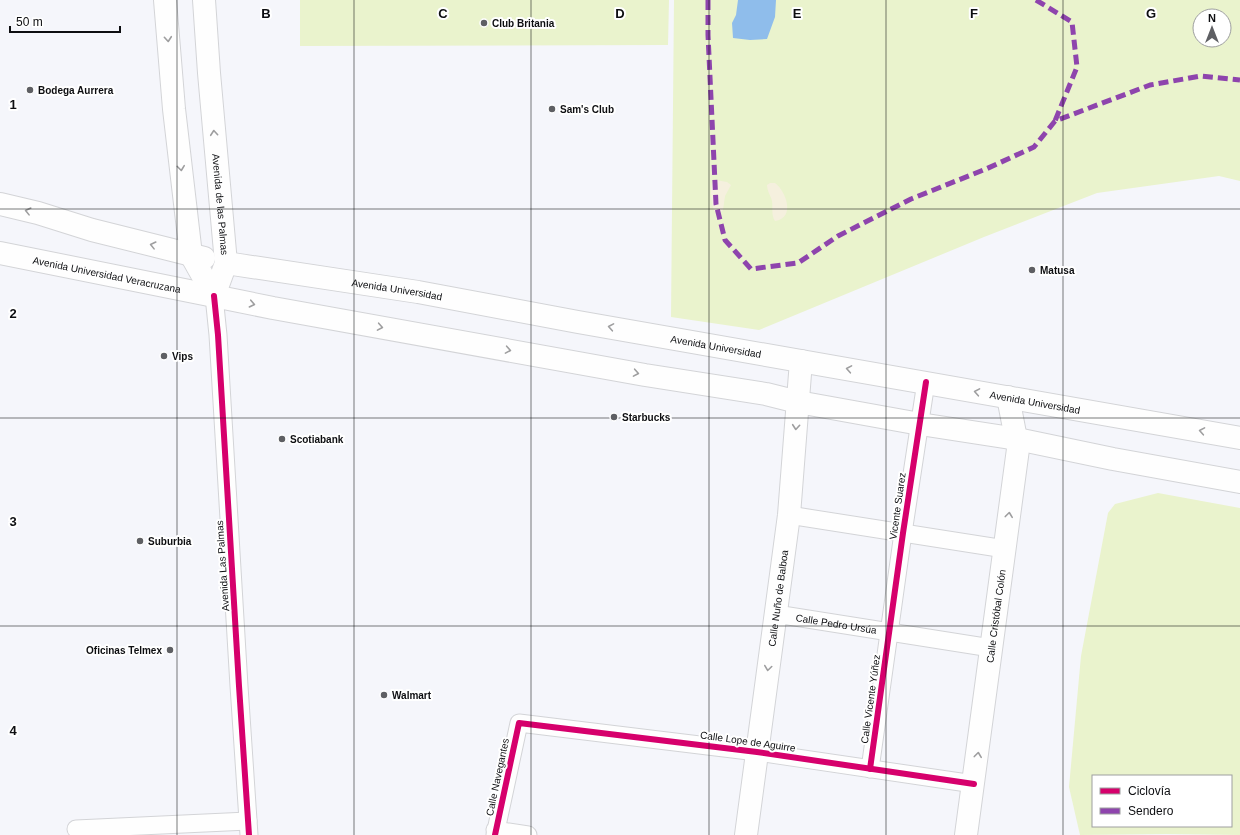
<svg xmlns="http://www.w3.org/2000/svg" width="1240" height="835" viewBox="0 0 1240 835" font-family="Arial,sans-serif">
<rect width="100%" height="100%" fill="#f5f6fb"/>
<g fill="#eaf3cd" fill-rule="evenodd">
<path d="M300 0H669L668 45 300 46Z"/>
<path d="M674 0H1240V181L1219 176 1097 193 984 237 759 330 671 317ZM1200 16H1224V40H1200Z"/>
<path d="M1158 493 1240 508V835L1166 834 1080 835 1069 787 1081 656 1108 513 1115 504ZM1093 776H1231V826H1093Z"/>
</g>
<g fill="#f5f0de">
<path d="M716 180 727 182 731 185 725 196 723 210 720 213 714 211C711 201 710 193 712 182Z"/>
<path d="M770 183H775C786 191 796 218 775 221 771 215 773 208 772 201 771 196 767 191 767 185Z"/>
</g>
<path fill="#8fbdeb" d="M738 0H776L775 17 767 39 750 40 733 38 732 23 736 15Z"/>
<g fill="none" stroke-linecap="round" stroke-linejoin="round">
<g stroke="#d3d4d7" stroke-width="19">
<g id="street">
<path d="M214 296 218 335 239 686 249 835"/>
<path d="M789 515 1005 549"/>
<path id="s1" d="M776 614 991 648"/>
<path d="M870 769 903 533 926 382"/>
<path d="M76 829 248 821"/>
<path d="M495 830 528 835"/>
<path d="M495 835 519 723 757 752 974 784"/>
</g>
</g>
<g stroke="#d3d4d7" stroke-width="24">
<g id="secondary">
<path id="s2" d="M226 263 418 292 578 322 1240 438"/>
<path d="M214 296 273 308 645 375 766 394 798 402 920 424 1017 439 1113 459 1240 482"/>
<path id="s3" d="M746 835 789 515 801 361"/>
<path id="s4" d="M966 835 1018 449 1008 397"/>
</g>
</g>
<g stroke="#d3d4d7" stroke-width="24">
<g id="primary">
<path d="M165 0 174 109 191 255 214 296"/>
<path id="s5" d="M204 0 209 73 226 263 214 296"/>
<path d="M0 204 38 213 92 230 204 258"/>
<path id="s6" d="M0 253 214 296"/>
</g>
</g>
<use href="#street" stroke="#fefefe" stroke-width="17"/>
<use href="#secondary" stroke="#fefefe" stroke-width="22"/>
<use href="#primary" stroke="#fefefe" stroke-width="22"/>
<g stroke="#8e44ad" stroke-width="5" stroke-dasharray="10 5" stroke-linecap="butt">
<path d="M708 0V35L716 204 725 240 751 269 798 263 838 236 911 199 986 169 1034 147 1055 121 1150 85 1201 76 1240 80"/>
<path d="M1036 0 1072 22 1077 67 1055 121"/>
</g>
<g stroke="#fff" stroke-width="8">
<g id="cycleway">
<path d="M214 296 218 335 239 686 249 835"/>
<path d="M870 769 903 533 926 382"/>
<path d="M495 835 519 723 757 752 974 784"/>
</g>
</g>
<use href="#cycleway" stroke="#d6006c" stroke-width="6"/>
</g>
<defs><path id="oneway-chevron" d="M-2-3.5L2.5 0L-2 3.5" fill="none" stroke-width="1.6" stroke-linecap="round" stroke-linejoin="round"/></defs>
<g stroke="#9e9e9f">
<use href="#oneway-chevron" transform="translate(168 39) rotate(85)"/>
<use href="#oneway-chevron" transform="translate(214 133) rotate(-95)"/>
<use href="#oneway-chevron" transform="translate(181 168) rotate(83)"/>
<use href="#oneway-chevron" transform="translate(28 211) rotate(-166)"/>
<use href="#oneway-chevron" transform="translate(153 245) rotate(-166)"/>
<use href="#oneway-chevron" transform="translate(252 304) rotate(12)"/>
<use href="#oneway-chevron" transform="translate(380 327) rotate(10)"/>
<use href="#oneway-chevron" transform="translate(611 327) rotate(-170)"/>
<use href="#oneway-chevron" transform="translate(508 350) rotate(10)"/>
<use href="#oneway-chevron" transform="translate(849 369) rotate(-170)"/>
<use href="#oneway-chevron" transform="translate(636 373) rotate(10)"/>
<use href="#oneway-chevron" transform="translate(977 392) rotate(-170)"/>
<use href="#oneway-chevron" transform="translate(796 427) rotate(95)"/>
<use href="#oneway-chevron" transform="translate(1202 431) rotate(-170)"/>
<use href="#oneway-chevron" transform="translate(1009 515) rotate(-83)"/>
<use href="#oneway-chevron" transform="translate(768 668) rotate(98)"/>
<use href="#oneway-chevron" transform="translate(978 755) rotate(-83)"/>
</g>
<path fill="none" stroke="#0d0e11" stroke-width="1" stroke-opacity="0.55" d="M177 0V835M354 0V835M531 0V835M709 0V835M886 0V835M1063 0V835M0 209H1240M0 418H1240M0 626H1240"/>
<g fill="#5e5f63" stroke="#fff" stroke-width="1.5">
<circle cx="484" cy="23" r="4"/>
<circle cx="30" cy="90" r="4"/>
<circle cx="552" cy="109" r="4"/>
<circle cx="1032" cy="270" r="4"/>
<circle cx="164" cy="356" r="4"/>
<circle cx="614" cy="417" r="4"/>
<circle cx="282" cy="439" r="4"/>
<circle cx="140" cy="541" r="4"/>
<circle cx="170" cy="650" r="4"/>
<circle cx="384" cy="695" r="4"/>
</g>
<g text-anchor="middle" stroke-width="4" stroke-linejoin="round" paint-order="stroke">
<g font-size="10" font-weight="bold" fill="#0d0e11" stroke="#fff" text-anchor="start">
<text x="492" y="27">Club Britania</text>
<text x="38" y="94">Bodega Aurrera</text>
<text x="560" y="113">Sam's Club</text>
<text x="1040" y="274">Matusa</text>
<text x="172" y="360">Vips</text>
<text x="622" y="421">Starbucks</text>
<text x="290" y="443">Scotiabank</text>
<text x="148" y="545">Suburbia</text>
<text x="162" y="654" text-anchor="end">Oficinas Telmex</text>
<text x="392" y="699">Walmart</text>
</g>
<g font-size="10" fill="#0d0e11" stroke="#fff">
<text dy="4" stroke="none"><textPath href="#s5" startOffset="205">Avenida de las Palmas</textPath></text>
<text dy="4" stroke="none"><textPath href="#s6" startOffset="109">Avenida Universidad Veracruzana</textPath></text>
<text dy="4" stroke="none"><textPath href="#s2" startOffset="173">Avenida Universidad</textPath></text>
<text dy="4" stroke="none"><textPath href="#s2" startOffset="497">Avenida Universidad</textPath></text>
<text dy="4" stroke="none"><textPath href="#s2" startOffset="821">Avenida Universidad</textPath></text>
<text transform="translate(897 506) rotate(-82)" y="4">Vicente Suarez</text>
<text transform="translate(222 566) rotate(-94)" y="4">Avenida Las Palmas</text>
<text dy="4" stroke="none"><textPath href="#s3" startOffset="239">Calle Nuño de Balboa</textPath></text>
<text dy="4" stroke="none"><textPath href="#s4" startOffset="221">Calle Cristóbal Colón</textPath></text>
<text dy="4" stroke="none"><textPath href="#s1" startOffset="61">Calle Pedro Ursúa</textPath></text>
<text transform="translate(870 699) rotate(-82)" y="4">Calle Vicente Yúñez</text>
<text transform="translate(748 741) rotate(8)" y="4">Calle Lope de Aguirre</text>
<text transform="translate(497 777) rotate(-78)" y="4">Calle Navegantes</text>
</g>
</g>
<g font-size="13" text-anchor="middle" font-weight="bold" fill="#0d0e11" stroke="#fff" stroke-width="4" stroke-linejoin="round" paint-order="stroke">
<text x="266" y="18">B</text>
<text x="443" y="18">C</text>
<text x="620" y="18">D</text>
<text x="797" y="18">E</text>
<text x="974" y="18">F</text>
<text x="1151" y="18">G</text>
<text x="13" y="109">1</text>
<text x="13" y="318">2</text>
<text x="13" y="526">3</text>
<text x="13" y="735">4</text>
</g>
<rect x="1092" y="775" width="140" height="52" fill="#ffffff" stroke="#9e9fa0"/>
<rect x="1100" y="788" width="20" height="6" fill="#d6006c" stroke="#9e9fa0"/>
<text x="1128" y="795" font-size="12" fill="#0d0e11">Ciclovía</text>
<rect x="1100" y="808" width="20" height="6" fill="#8e44ad" stroke="#9e9fa0"/>
<text x="1128" y="815" font-size="12" fill="#0d0e11">Sendero</text>
<g transform="translate(1212 28)"><circle r="19" fill="#ffffff" stroke="#9e9fa0"/>
<path d="M0-3L7 15L0 10L-7 15Z" fill="#5e5f63"/>
<text y="-6" font-size="11" font-weight="bold" text-anchor="middle" fill="#0d0e11">N</text>
</g>
<path d="M10 26v6h110v-6" fill="none" stroke="#0d0e11" stroke-width="2"/>
<text x="16" y="26" font-size="12" fill="#0d0e11" stroke="#ffffff" stroke-width="3" paint-order="stroke">50 m</text>
</svg>
